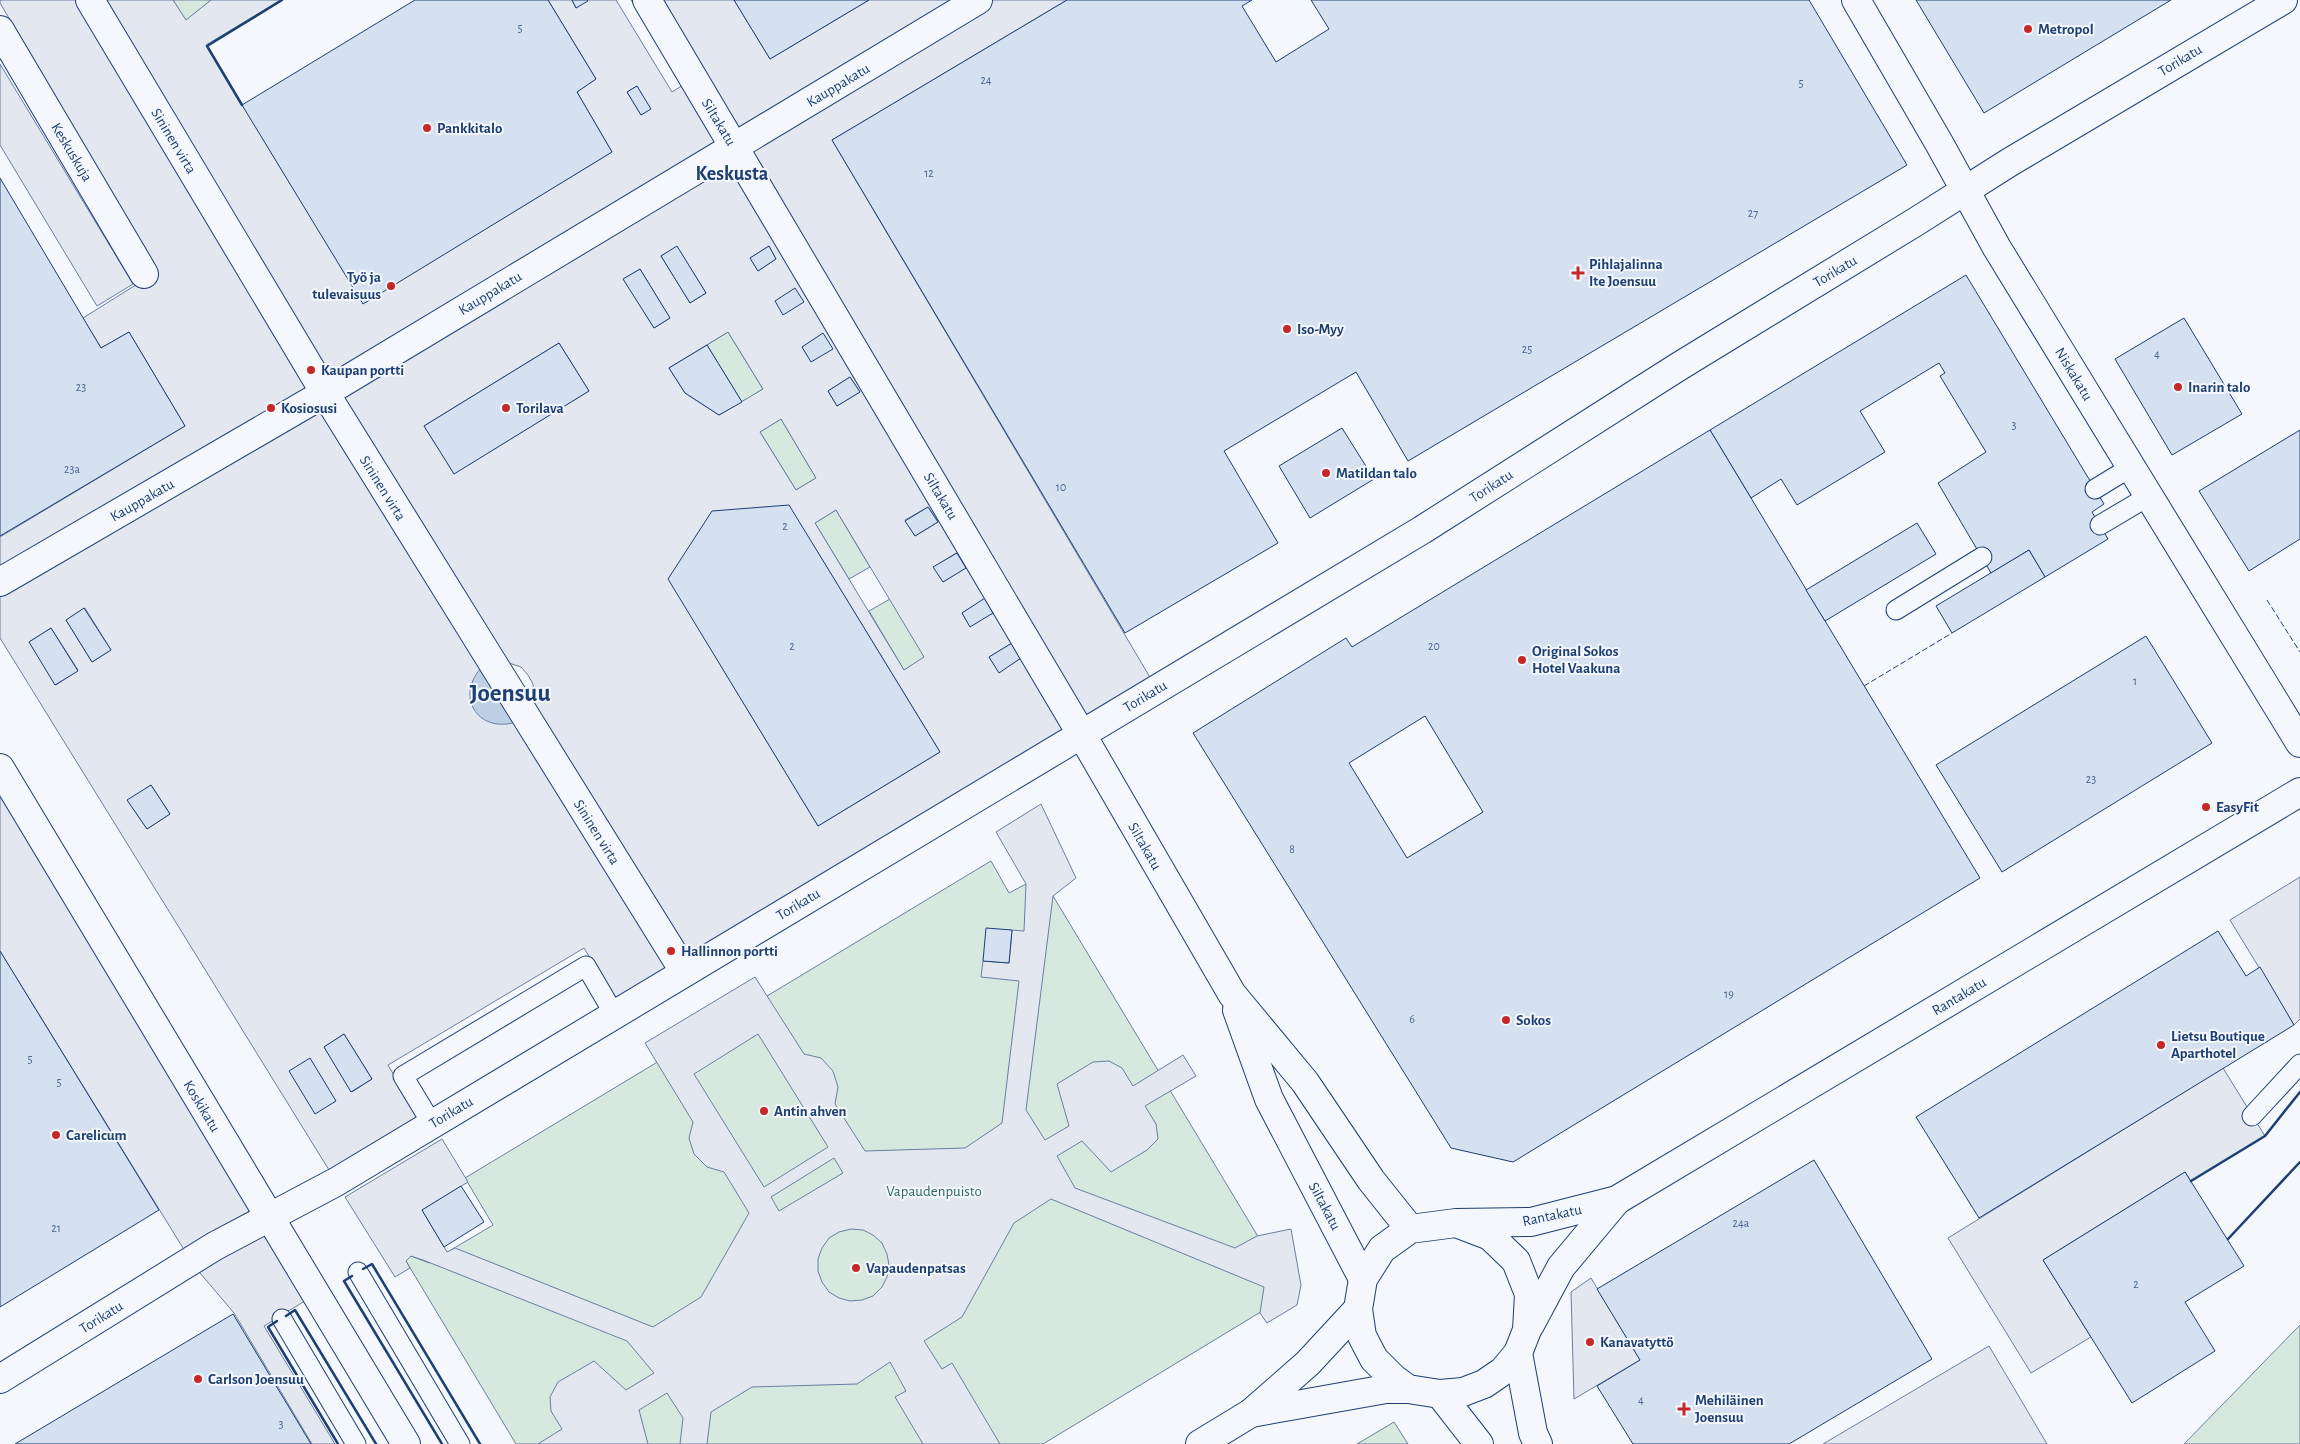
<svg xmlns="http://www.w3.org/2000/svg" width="2300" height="1444" viewBox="0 0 2300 1444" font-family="'Alegreya Sans',sans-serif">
<rect width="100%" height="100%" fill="#f4f7fb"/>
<g fill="#d7e8df" stroke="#687fa3">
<path d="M173 0H211L186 21Z"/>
<path d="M728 332 763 389 742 402 707 345Z"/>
<path d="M781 419 816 478 796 490 760 432Z"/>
<path d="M836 510 870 567 849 579 815 523Z"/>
<path d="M890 599 925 657 904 670 869 611Z"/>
<path d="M991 861 1009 893 1041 876 1292 1293 1043 1444H516L406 1261 411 1256 429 1263 493 1225 465 1178Z"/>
<path d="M2300 1325V1444H2184Z"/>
<path d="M1394 1422 1408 1444H1357Z"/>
</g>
<g fill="#e3e8f0" stroke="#687fa3" fill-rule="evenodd">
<path d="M0 0H173L186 20 211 0H281L206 45 363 303 612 152 577 92 596 79 548 0H572L576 8 587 0H616L672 92 683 85 631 0H734L770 59 869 0H1067L832 140 1151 679 615 999 584 948 388 1065 418 1117 329 1170 0 638V537L185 426 129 332 101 348 83 318 158 271 0 3ZM637 86 650 109 641 115 627 92ZM769 246 776 259 758 271 750 258ZM677 247 706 293 690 303 661 256ZM640 269 670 318 654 328 624 279ZM728 332 763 389 719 415 685 393 669 368ZM823 334 832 349 811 361 802 347ZM559 343 589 391 454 473 424 426ZM850 377 860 392 837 406 828 391ZM781 419 816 478 796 490 760 432ZM928 507 938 522 915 536 905 520ZM836 510 924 657 904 670 815 523ZM812 543 940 752 818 826 691 616ZM956 553 965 568 943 582 934 567ZM985 599 993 613 970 626 962 613ZM85 608 111 650 92 662 66 620ZM51 628 78 670 56 685 29 642ZM1012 643 1021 658 999 672 989 657ZM503 661 521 667 528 675 533 684 534 695 531 705ZM151 785 170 814 147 829 128 801ZM344 1034 372 1079 352 1092 324 1047Z"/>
<path d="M0 64 133 284 97 306 0 145Z"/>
<path d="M0 775 264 1216 191 1261 0 951Z"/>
<path d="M1041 804 1076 878 1053 896 1026 1110 1045 1140 1069 1126 1057 1084 1093 1062 1109 1061 1122 1068 1133 1086 1183 1055 1196 1076 1145 1106 1156 1124 1158 1139 1147 1150 1111 1172 1082 1141 1057 1156 1075 1188 1235 1248 1257 1236 1291 1229 1301 1285 1297 1305 1267 1323 1260 1313 1264 1287 1051 1199 1014 1223 962 1317 924 1341 942 1369 952 1363 1000 1444H923L895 1397 906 1391 890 1362 857 1384 752 1387 711 1412 707 1444H680L683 1418 667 1393 639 1410 648 1444H538L562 1429 551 1411 550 1397 558 1382 594 1361 626 1390 654 1373 627 1341 423 1260 411 1256 406 1261 410 1268 395 1277 345 1197 442 1139 468 1182 422 1210 447 1252 455 1248 653 1327 701 1297 749 1213 724 1172 707 1167 694 1154 689 1138 693 1122 645 1043 755 977 804 1054 821 1058 833 1071 838 1087 835 1104 865 1151 965 1148 1002 1123 1019 981 981 977 983 961 1009 963 1012 930 1024 931 1026 884 996 832ZM758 1034 828 1147 764 1187 694 1074ZM834 1158 843 1173 779 1211 771 1197ZM851 1229 863 1230 873 1235 882 1243 887 1254 889 1265 887 1277 882 1287 873 1296 862 1300 850 1301 839 1298 829 1292 822 1282 818 1271V1259L822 1248 829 1238 839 1232Z"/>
<path d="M2300 877V1019L2294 1025 2230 920Z"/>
<path d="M2223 1068 2265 1136 2191 1181 2185 1172 2043 1260 2091 1337 2031 1373 1948 1238Z"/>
<path d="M267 1222 313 1296 264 1326 335 1444H312L234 1313 195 1267Z"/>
<path d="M1591 1278 1640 1360 1574 1399 1571 1292Z"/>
<path d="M1989 1346 2047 1444H1823Z"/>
</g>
<path fill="#bed0e5" stroke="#687fa3" d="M483 666 516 722C477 734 454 695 483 666Z"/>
<g fill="#d5e0f0" stroke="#1d3f73" fill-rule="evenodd">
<path d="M415 0H548L596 79 577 92 612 152 363 304 242 105Z"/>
<path d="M572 0H587L588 1 576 8Z"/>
<path d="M734 0H869L770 59Z"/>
<path d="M1067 0H1252L1242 6 1276 62 1329 29 1311 0H1809L1907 165 1408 461 1356 372 1224 451 1278 543 1125 633 832 140Z"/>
<path d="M1916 0H2171L1984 113Z"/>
<path d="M637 86 651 109 641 115 627 92Z"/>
<path d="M0 178 101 348 129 332 185 426 0 536Z"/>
<path d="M677 246 706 293 690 303 661 256Z"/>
<path d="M769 246 776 259 758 271 750 258Z"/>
<path d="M640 269 670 318 654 328 623 279Z"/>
<path d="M1966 275 2104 504 2092 512 2108 539 2045 577 2029 550 1991 573 1938 483 1986 452 1940 376 1945 373 1939 363 1860 411 1885 452 1797 505 1781 479 1751 498 1710 430Z"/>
<path d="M795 288 804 302 783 315 775 301Z"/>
<path d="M2184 318 2242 414 2172 455 2115 359Z"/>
<path d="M823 333 833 349 811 362 802 347Z"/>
<path d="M559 343 589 391 454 474 424 426Z"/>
<path d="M707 345 742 402 719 415 685 393 669 368Z"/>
<path d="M850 377 860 392 837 406 828 391Z"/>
<path d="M1342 428 1374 479 1310 518 1279 466Z"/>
<path d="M1710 430 1980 878 1513 1162 1451 1148 1193 733 1346 638 1352 647ZM1425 716 1483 812 1407 858 1349 763Z"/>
<path d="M2300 430V539L2249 571 2199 491Z"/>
<path d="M789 505 940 752 818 826 668 579 712 511Z"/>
<path d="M928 507 938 522 915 536 905 521Z"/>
<path d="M1917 523 1936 554 1825 621 1806 590Z"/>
<path d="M2029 550 2045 577 1952 633 1936 606Z"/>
<path d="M957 553 966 568 943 582 933 567Z"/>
<path d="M985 598 993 613 970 627 962 613Z"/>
<path d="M84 608 111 650 92 662 66 620Z"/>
<path d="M51 628 78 671 55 685 29 642Z"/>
<path d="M2146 636 2212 743 2002 872 1936 765Z"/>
<path d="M1012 643 1021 658 999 673 989 657Z"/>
<path d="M151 785 170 814 147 829 127 800Z"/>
<path d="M986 928 1012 930 1009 963 983 961Z"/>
<path d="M2218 931 2246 976 2260 967 2294 1025 1979 1218 1916 1117Z"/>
<path d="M0 951 159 1210 0 1307Z"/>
<path d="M344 1034 372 1079 351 1092 324 1047Z"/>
<path d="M310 1058 336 1101 315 1114 289 1071Z"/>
<path d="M1814 1160 1932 1359 1789 1444H1633L1597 1386 1640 1360 1597 1289Z"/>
<path d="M2185 1172 2244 1266 2185 1302 2215 1351 2132 1403 2043 1260Z"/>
<path d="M461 1186 484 1222 444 1247 422 1210Z"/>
<path d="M233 1314 311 1444H15Z"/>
</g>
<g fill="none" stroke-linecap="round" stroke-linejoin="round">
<g stroke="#1d3f73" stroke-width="21">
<g id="service">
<path d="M2095 489 2131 467"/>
<path d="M2100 525 2149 496"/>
<path d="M1896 610 1982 557"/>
<path d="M2252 1116 2300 1064"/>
<path d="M432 1124 403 1076 586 966 614 1014"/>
<path d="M358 1272 460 1444"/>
<path d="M282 1319 356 1444"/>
</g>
</g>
<g stroke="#1d3f73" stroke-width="30">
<g id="pedestrian">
<path d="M90 0 325 393 684 971"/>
<path d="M647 0 1082 735"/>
<path d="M0 582 325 393 978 0"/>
</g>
</g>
<g stroke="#1d3f73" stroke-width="30">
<g id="minor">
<path d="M1856 0 1939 143 1997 248 2300 743"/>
<path d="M0 30 144 274"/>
<path d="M1082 735 1232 994 1305 1082 1371 1180 1410 1229"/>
<path d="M0 768 406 1444"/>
<path d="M1237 1010 1269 1099 1363 1279"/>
<path d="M0 1379 215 1246 336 1182 1422 530 1678 367 1917 221 2010 162 2283 0"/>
</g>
</g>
<g stroke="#1d3f73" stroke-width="30">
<g id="tertiary">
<path d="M1518 1353 1533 1433 1538 1444"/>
<path d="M1440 1394 1479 1444"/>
</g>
</g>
<g stroke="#1d3f73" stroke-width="30">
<g id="secondary">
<path d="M1456 1223 1490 1236 1516 1261 1529 1294 1527 1330 1518 1353 1503 1371 1484 1384 1463 1392 1440 1394 1408 1389 1393 1378 1374 1359 1362 1336 1358 1309 1363 1279 1382 1249 1410 1229 1456 1223 1531 1222 1617 1200 2300 792"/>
<path d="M1530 1325 1561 1267 1617 1200"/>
<path d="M1251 1413 1386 1389H1408"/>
<path d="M1200 1444 1251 1413 1308 1363 1358 1309"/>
</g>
</g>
<use href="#service" stroke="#f4f7fb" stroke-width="19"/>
<use href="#pedestrian" stroke="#f4f7fb" stroke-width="28"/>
<use href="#minor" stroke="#f4f7fb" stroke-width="28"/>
<use href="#tertiary" stroke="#f4f7fb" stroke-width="28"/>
<use href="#secondary" stroke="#f4f7fb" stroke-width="28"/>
<g stroke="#1d3f73" stroke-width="1" stroke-dasharray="6 2.5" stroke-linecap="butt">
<path d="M2267 600 2300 652"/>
<path d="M1864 686 1952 633"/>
</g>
<g stroke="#1d3f73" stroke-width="2.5">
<path d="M242 105 207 46 282 0"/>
<path d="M2191 1181 2265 1136 2300 1092"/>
<path d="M2228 1239 2300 1162"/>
<path d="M363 1269 372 1264 480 1444"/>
<path d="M352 1276 344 1281 442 1444"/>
<path d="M286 1316 295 1310 376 1444"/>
<path d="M277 1321 268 1327 338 1444"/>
</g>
</g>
<g fill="#c62828" stroke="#f4f7fb" stroke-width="2">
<circle cx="2028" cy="29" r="5"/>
<circle cx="427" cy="128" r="5"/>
<path d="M1575.5 265.5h5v5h5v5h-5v5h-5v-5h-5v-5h5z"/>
<circle cx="391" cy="286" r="5"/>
<circle cx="1287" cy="329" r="5"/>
<circle cx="311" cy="370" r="5"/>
<circle cx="2178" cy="387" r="5"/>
<circle cx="271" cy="408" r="5"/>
<circle cx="506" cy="408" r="5"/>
<circle cx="1326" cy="473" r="5"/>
<circle cx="1522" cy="660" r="5"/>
<circle cx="2206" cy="807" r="5"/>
<circle cx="671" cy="951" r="5"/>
<circle cx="1506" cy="1020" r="5"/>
<circle cx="2161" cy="1045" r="5"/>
<circle cx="764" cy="1111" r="5"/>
<circle cx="56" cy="1135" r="5"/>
<circle cx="856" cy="1268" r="5"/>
<circle cx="1590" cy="1342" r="5"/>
<circle cx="198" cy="1379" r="5"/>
<path d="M1681.5 1401.5h5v5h5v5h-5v5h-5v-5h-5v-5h5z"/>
</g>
<g text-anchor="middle" stroke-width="4" stroke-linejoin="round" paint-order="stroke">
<g font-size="12" fill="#4b6792">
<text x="520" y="32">5</text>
<text x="986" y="84">24</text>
<text x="1801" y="87">5</text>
<text x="929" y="177">12</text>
<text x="1753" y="217">27</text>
<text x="1527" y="353">25</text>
<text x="2157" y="358">4</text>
<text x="81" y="391">23</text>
<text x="2014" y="429">3</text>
<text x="72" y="473">23a</text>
<text x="1061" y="491">10</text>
<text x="785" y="530">2</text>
<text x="792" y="650">2</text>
<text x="1434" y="650">20</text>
<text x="2135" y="685">1</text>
<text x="2091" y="783">23</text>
<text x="1292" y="853">8</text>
<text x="1729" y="998">19</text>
<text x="1412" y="1023">6</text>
<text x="30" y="1063">5</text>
<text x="59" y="1086">5</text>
<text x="1741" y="1227">24a</text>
<text x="56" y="1232">21</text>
<text x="2136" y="1288">2</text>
<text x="1641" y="1404">4</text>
<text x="281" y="1428">3</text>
</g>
<g font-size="15" font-weight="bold" fill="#1d3f73" stroke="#f4f7fb" text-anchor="start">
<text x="2038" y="34">Metropol</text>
<text x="437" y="133">Pankkitalo</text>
<text x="1589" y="269">Pihlajalinna<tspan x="1589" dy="17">Ite Joensuu</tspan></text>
<text x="381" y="282" text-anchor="end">Työ ja<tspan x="381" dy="17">tulevaisuus</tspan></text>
<text x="1297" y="334">Iso-Myy</text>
<text x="321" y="375">Kaupan portti</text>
<text x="2188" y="392">Inarin talo</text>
<text x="281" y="413">Kosiosusi</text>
<text x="516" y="413">Torilava</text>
<text x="1336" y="478">Matildan talo</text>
<text x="1532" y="656">Original Sokos<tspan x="1532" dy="17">Hotel Vaakuna</tspan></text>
<text x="2216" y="812">EasyFit</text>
<text x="681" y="956">Hallinnon portti</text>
<text x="1516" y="1025">Sokos</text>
<text x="2171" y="1041">Lietsu Boutique<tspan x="2171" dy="17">Aparthotel</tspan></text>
<text x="774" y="1116">Antin ahven</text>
<text x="66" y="1140">Carelicum</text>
<text x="866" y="1273">Vapaudenpatsas</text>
<text x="1600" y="1347">Kanavatyttö</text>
<text x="208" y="1384">Carlson Joensuu</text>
<text x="1695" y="1405">Mehiläinen<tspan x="1695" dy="17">Joensuu</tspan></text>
</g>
<g font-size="15" fill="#1d3f73" stroke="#f4f7fb">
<text transform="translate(2180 60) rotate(-31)" y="5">Torikatu</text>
<text transform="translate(838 85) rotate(-31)" y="5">Kauppakatu</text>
<text transform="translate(719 122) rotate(59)" y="5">Siltakatu</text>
<text transform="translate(174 141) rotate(59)" y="5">Sininen virta</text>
<text transform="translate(72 152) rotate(59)" y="5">Keskuskuja</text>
<text transform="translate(1835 271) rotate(-31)" y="5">Torikatu</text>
<text transform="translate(490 293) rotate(-31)" y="5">Kauppakatu</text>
<text transform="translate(2074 374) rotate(59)" y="5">Niskakatu</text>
<text transform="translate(1491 486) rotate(-33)" y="5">Torikatu</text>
<text transform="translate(383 488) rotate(58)" y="5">Sininen virta</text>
<text transform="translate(941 496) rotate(59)" y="5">Siltakatu</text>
<text transform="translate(142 500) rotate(-30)" y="5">Kauppakatu</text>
<text transform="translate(1145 696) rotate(-31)" y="5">Torikatu</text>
<text transform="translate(597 832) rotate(58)" y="5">Sininen virta</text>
<text transform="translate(1145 846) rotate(60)" y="5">Siltakatu</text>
<text transform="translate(798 904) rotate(-31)" y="5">Torikatu</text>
<text transform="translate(1959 996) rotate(-31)" y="5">Rantakatu</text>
<text transform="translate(202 1106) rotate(59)" y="5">Koskikatu</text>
<text transform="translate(451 1112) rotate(-31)" y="5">Torikatu</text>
<text transform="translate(1325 1206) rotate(62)" y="5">Siltakatu</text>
<text transform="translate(1552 1215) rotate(-12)" y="5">Rantakatu</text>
<text transform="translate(101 1317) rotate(-32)" y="5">Torikatu</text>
</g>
<g font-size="15" fill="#2c6c60" stroke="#f4f7fb">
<text x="934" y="1196">Vapaudenpuisto</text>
</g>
<g font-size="20" font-weight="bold" fill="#1d3f73" stroke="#f4f7fb">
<text x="732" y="180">Keskusta</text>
</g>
<g font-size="25" font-weight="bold" fill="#1d3f73" stroke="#f4f7fb">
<text x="510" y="701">Joensuu</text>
</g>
</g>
</svg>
